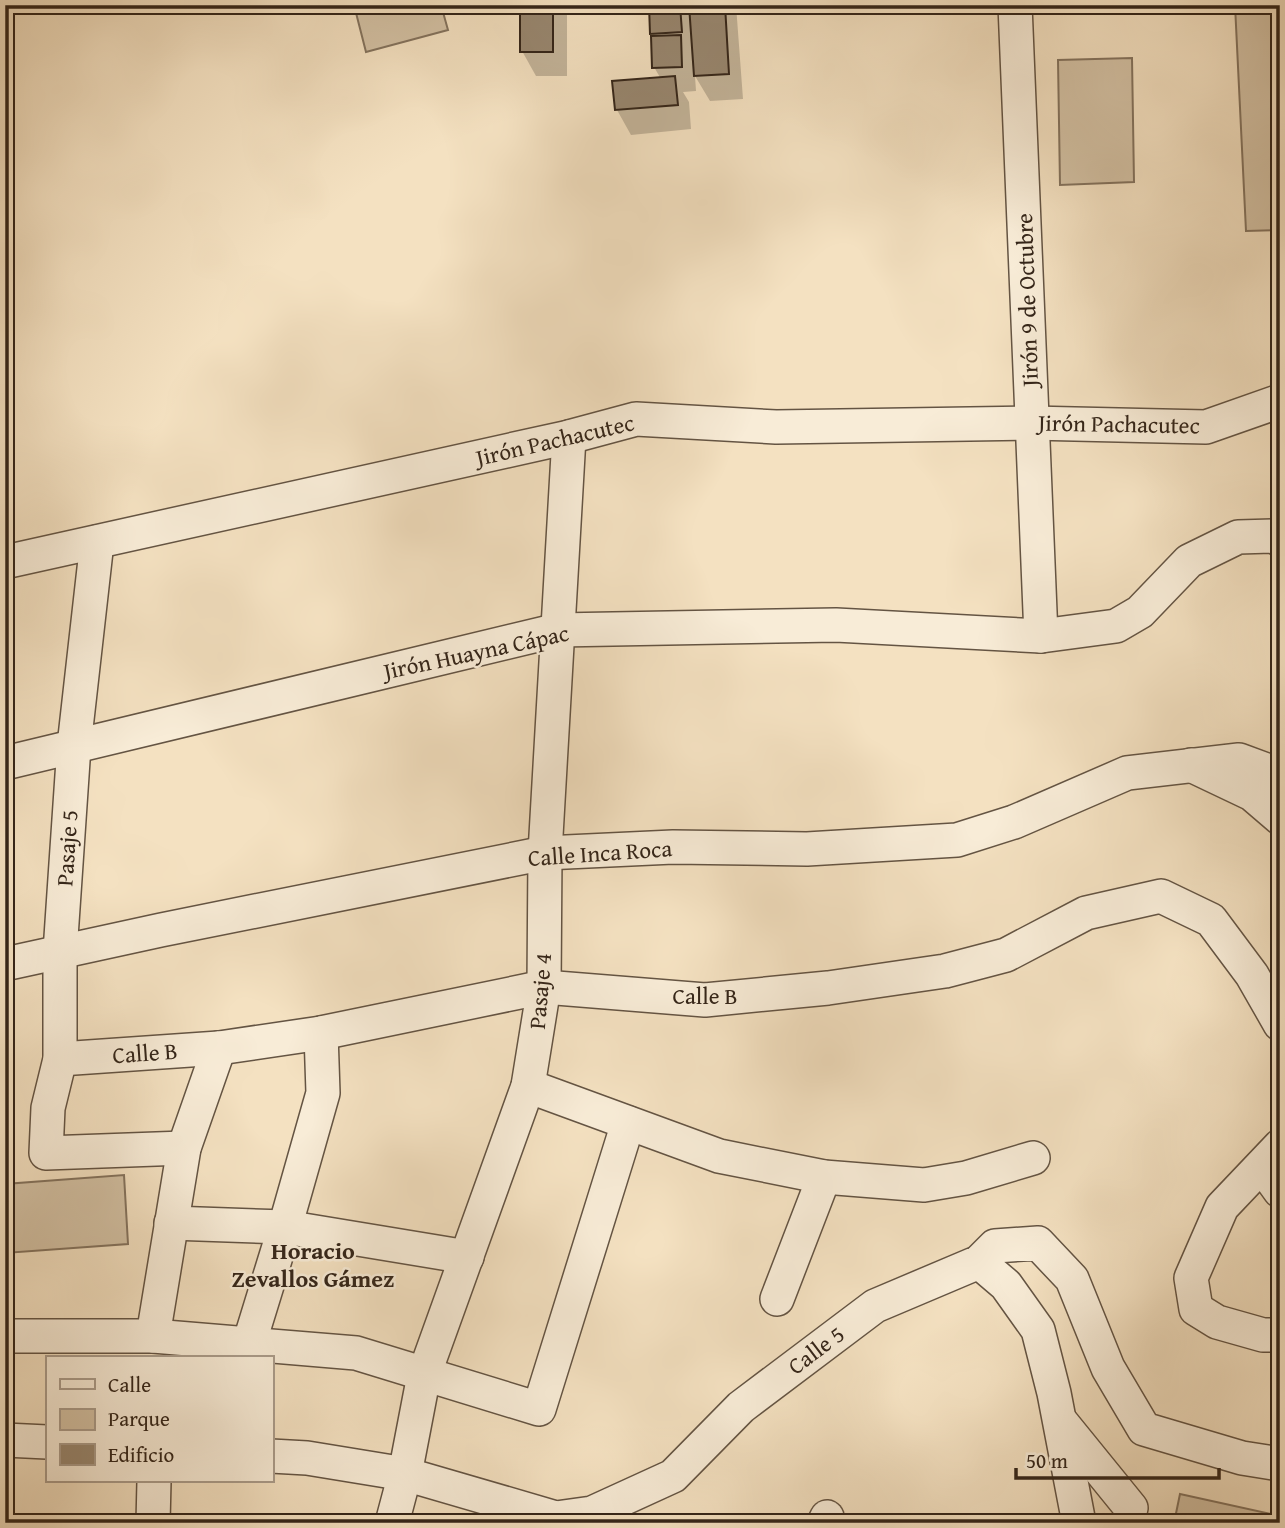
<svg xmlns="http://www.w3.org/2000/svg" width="1285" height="1528" viewBox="0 0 1285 1528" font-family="'Gentium Book Plus',serif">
<rect width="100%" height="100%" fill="#f4e1c1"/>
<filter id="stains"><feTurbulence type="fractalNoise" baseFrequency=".00286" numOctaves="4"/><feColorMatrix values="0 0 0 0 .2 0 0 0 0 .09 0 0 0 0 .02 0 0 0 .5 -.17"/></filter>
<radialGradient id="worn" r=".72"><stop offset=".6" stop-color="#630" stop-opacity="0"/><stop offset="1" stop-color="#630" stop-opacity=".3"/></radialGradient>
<g fill="#d3c1a4" stroke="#84735e" stroke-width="2">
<path d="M354 5H441L448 30 366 52Z"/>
<path d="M1235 5H1280V230L1246 231Z"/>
<path d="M1132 58 1134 182 1060 185 1058 60Z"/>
<path d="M124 1175 128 1244 5 1253V1184Z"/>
<path d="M1180 1494 1280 1516V1523H1174Z"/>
</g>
<g fill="#0003">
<path d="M307 5H337L335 9 315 13Z"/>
<path d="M522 5H565L567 8V76H536L522 51Z"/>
<path d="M650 5H736L743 99 710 101 695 76 696 91 683 92 689 102 691 129 631 135 617 110 661 79 654 67V38L652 33Z"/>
</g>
<g fill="#988770" stroke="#342519" stroke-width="2">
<rect x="520" y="5" width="33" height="47"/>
<path d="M649 5H680L682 32 650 34Z"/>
<path d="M689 5H725L729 74 694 76Z"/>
<path d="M681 35 682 67 652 68 651 36Z"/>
<path d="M675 76 678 105 615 110 612 81Z"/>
</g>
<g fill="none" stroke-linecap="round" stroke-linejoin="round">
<g stroke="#645443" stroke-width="36">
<g id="minor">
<path d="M1015 5 1041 636"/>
<path d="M97 542 74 746 60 952V1059L48 1108 46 1153 184 1148"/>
<path d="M5 562 569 437 636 419 776 427 1031 423 1206 427 1280 401"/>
<path d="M5 763 558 630 836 625 1041 636 1116 626 1140 612 1189 561 1238 537 1274 536 1280 540"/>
<path d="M1191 765 1252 794 1280 818"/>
<path d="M5 964 161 930 545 853 673 847 807 849 957 840 1014 822 1127 773 1239 760 1280 775"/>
<path d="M60 1059 219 1048 321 1033 544 987 705 1000 828 988 945 971 1006 955 1086 913 1161 896 1211 920 1252 975 1280 1024"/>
<path d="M528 1086 719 1156 824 1177 924 1185 966 1178 1033 1158"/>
<path d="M1280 1146 1222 1207 1191 1278 1196 1309 1217 1322 1263 1335H1280"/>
<path d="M1262 1166 1280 1191"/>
<path d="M171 1223 285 1227 467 1257"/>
<path d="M979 1262 1006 1285 1038 1330 1054 1393 1079 1523"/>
<path d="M777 1299 824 1177"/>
<path d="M5 1336H153L356 1353 539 1409 628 1123"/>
<path d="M153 1336 184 1148 219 1048"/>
<path d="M249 1344 285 1227 323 1093 321 1033"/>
<path d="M1062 1423 1131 1508"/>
<path d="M5 1440 47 1442"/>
<path d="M271 1456 307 1458 405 1474 556 1518 592 1513 673 1476 741 1407 875 1306 979 1262 995 1246 1038 1243 1072 1279 1108 1368 1144 1429 1242 1458 1280 1464"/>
<path d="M153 1523 154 1481"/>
<path d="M392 1523 405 1474 424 1375 528 1086 544 987 545 853 569 437"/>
<path d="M824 1523 827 1517"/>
</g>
</g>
<use href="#minor" stroke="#f8ecd7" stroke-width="33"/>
</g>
<g text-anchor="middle" stroke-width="5" stroke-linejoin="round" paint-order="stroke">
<g font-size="23" fill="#342519" stroke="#f8ecd7">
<text transform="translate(1027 300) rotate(-92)" y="8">Jirón 9 de Octubre</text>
<text transform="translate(1119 424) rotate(1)" y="8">Jirón Pachacutec</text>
<text transform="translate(555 440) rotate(-13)" y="8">Jirón Pachacutec</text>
<text transform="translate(476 652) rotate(-12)" y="8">Jirón Huayna Cápac</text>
<text transform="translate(67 848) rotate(-86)" y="8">Pasaje 5</text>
<text transform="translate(600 853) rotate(-4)" y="8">Calle Inca Roca</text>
<text transform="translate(540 991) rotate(-85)" y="8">Pasaje 4</text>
<text x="705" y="1004">Calle B</text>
<text transform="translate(145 1053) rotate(-4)" y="8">Calle B</text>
<text transform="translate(816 1350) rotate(-37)" y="8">Calle 5</text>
</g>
<g font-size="24" font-weight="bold" fill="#342519" stroke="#f8ecd7">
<text x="313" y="1259">Horacio<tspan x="313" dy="28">Zevallos Gámez</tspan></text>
</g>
</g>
<rect width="1285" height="1528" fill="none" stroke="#f4e1c1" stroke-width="28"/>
<rect x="7" y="7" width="1271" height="1514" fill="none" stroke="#342519" stroke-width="3.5"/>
<rect x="14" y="14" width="1257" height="1500" fill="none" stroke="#342519" stroke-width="2"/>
<rect x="46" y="1356" width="228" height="126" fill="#f8ecd7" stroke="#aa9c8b" stroke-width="2"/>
<rect x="60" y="1379" width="35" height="10" fill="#f8ecd7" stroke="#aa9c8b" stroke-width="2"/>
<text x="108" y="1392" font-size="21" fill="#342519">Calle</text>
<rect x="60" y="1409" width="35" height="21" fill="#d3c1a4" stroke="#aa9c8b" stroke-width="2"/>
<text x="108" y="1426" font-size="21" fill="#342519">Parque</text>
<rect x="60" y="1444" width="35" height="21" fill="#988770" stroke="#aa9c8b" stroke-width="2"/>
<text x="108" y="1462" font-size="21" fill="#342519">Edificio</text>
<path d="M1016 1468v10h203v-10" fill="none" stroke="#342519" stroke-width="3.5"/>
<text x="1026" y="1468" font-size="21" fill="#342519" stroke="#f8ecd7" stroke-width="5" paint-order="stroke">50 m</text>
<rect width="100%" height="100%" filter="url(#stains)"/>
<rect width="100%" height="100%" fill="url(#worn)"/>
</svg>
